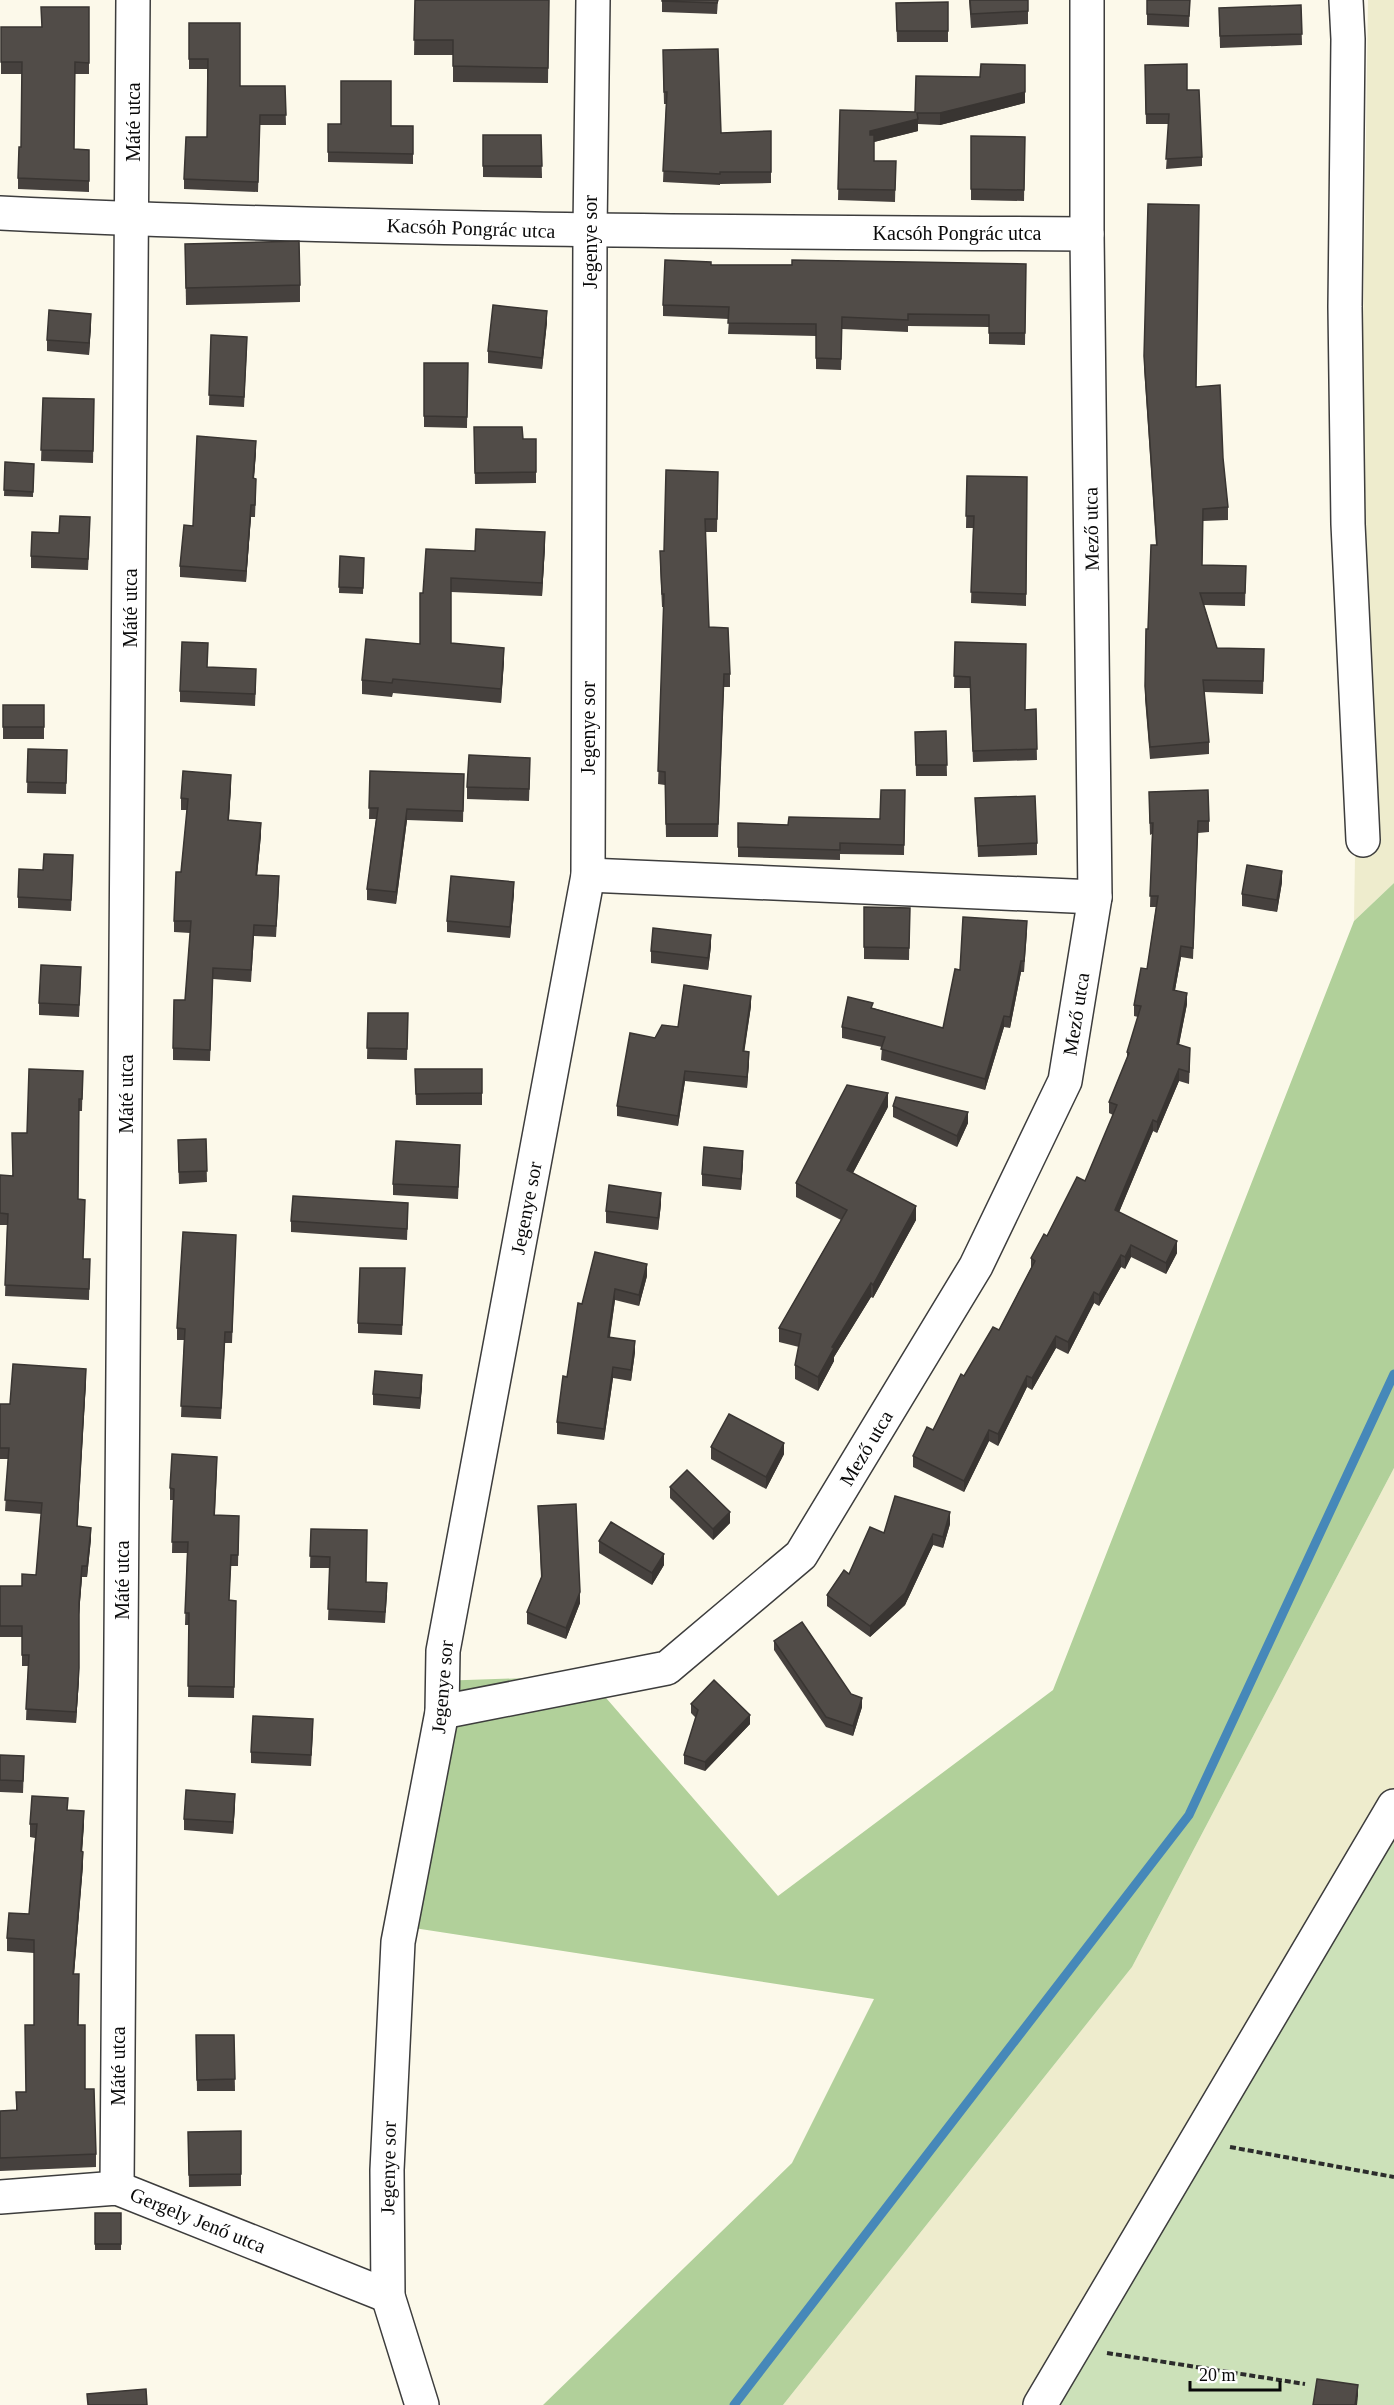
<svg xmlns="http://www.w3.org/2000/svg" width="1394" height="2405" viewBox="0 0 1394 2405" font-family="Georgia,serif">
<rect width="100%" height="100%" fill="#fcf9ea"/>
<g fill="#eeeccd">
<path d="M1368 0H1394V883L1354 921Z"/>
<path d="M1394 1468V1806L1040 2405H783L1132 1967Z"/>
</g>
<path fill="#cce1b9" d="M1394 1806V2405H1040Z"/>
<path fill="#b1d09a" d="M1394 883V1468L1132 1967 783 2405H543L792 2163 874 1999 414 1928 437 1681 587 1676 778 1896 1053 1690 1354 921Z"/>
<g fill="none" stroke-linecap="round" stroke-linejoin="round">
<path stroke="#4688b9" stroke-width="9" d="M734 2405 1189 1815 1394 1374"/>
<g stroke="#3d3d3d" stroke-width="36">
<g id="street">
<path d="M1346 0 1348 39 1345 307 1348 524 1363 840"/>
<path d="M0 213C362 230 724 232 1087 234"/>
<path d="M588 875 1095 897"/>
<path d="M442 1712 667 1668 801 1555 976 1266 1065 1081 1095 897 1087 234V0"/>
<path d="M117 2188 133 0"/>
<path d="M0 2197 117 2188 388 2296"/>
<path d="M422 2405 388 2296 387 2170 398 1942 442 1712 443 1651 588 875 590 231 593 0"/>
<path d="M1040 2405 1394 1806"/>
</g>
</g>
<g stroke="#2c2c2c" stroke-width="4" stroke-dasharray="6 3" stroke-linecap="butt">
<path d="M1230 2147 1394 2177"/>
<path d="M1107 2353 1305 2384"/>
</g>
<use href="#street" stroke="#fff" stroke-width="33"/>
</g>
<g fill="#46413e">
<path d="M415 0H549L548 83 453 82V55H414Z"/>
<path d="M662 0H718L717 14 662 12Z"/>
<path d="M969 0H1028V24L971 28Z"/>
<path d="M1147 0H1190L1189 27 1147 25Z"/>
<path d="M948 2V42H897L896 3Z"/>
<path d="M1301 5 1302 45 1220 48 1219 8Z"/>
<path d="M89 7V74H75L74 149 89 150V192L18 189V178L21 147 22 74H1V27H42Z"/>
<path d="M189 23 240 86H285L286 125H260L258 192 184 189V179L207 137V69H189Z"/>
<path d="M663 61 721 133 771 131V183L720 184V185L663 182 666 104H664Z"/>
<path d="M1145 65 1187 90 1202 157V166L1166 169 1169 124H1146Z"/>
<path d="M1025 103 940 125 918 124V131L874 142V161H896L895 202 838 200 840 110 915 112Z"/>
<path d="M328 124 413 126V164L328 162Z"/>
<path d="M483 135H541L542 178 483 177Z"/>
<path d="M971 136 1025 137 1024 201 971 200Z"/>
<path d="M185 244 300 285V302L186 305Z"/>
<path d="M1026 264 1025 345 989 344V327L908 326V332L842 329 841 370 816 369V336L728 334 729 319 663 316V305L711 265Z"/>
<path d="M547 322 542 369 488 363V351Z"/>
<path d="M91 325 89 355 47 351V340Z"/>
<path d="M211 335 247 347 244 407 209 405Z"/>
<path d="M1144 356 1196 387 1223 458 1228 507V520L1203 521 1202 565 1246 566 1245 606 1204 605 1217 648 1264 649 1263 694 1204 692 1209 742V754L1150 759 1145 699 1146 629H1148L1156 545 1144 368Z"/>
<path d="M424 363H468L467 428 424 427Z"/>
<path d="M43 398 94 399 93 463 41 461Z"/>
<path d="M474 427 523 439H536V483L475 484Z"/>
<path d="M256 452 254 478 256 490 255 517H251L246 582 180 577V566L193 526Z"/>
<path d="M5 462 34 464 33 497 4 496Z"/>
<path d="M718 472 717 532H705L709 627 730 674V687H724L718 837H666L665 785 658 784 664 607H662L660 564 664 551Z"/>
<path d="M967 476 1027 477 1026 606 971 603 973 528H966Z"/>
<path d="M90 529 88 570 31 568V556L59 533Z"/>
<path d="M545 546 542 596 451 592V643L504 661 501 703 393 693 392 697 362 694V680L420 644 423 593 475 551Z"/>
<path d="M340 556 364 558 363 594 339 593Z"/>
<path d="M955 642 1025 710 1036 709 1037 760 973 762 970 688H954Z"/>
<path d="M256 680 255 706 180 702V691Z"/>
<rect x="3" y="705" width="41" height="34"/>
<path d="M946 731 947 776H916L915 732Z"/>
<path d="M28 749 67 750 66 794 27 793Z"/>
<path d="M530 769 529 801 467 799V787Z"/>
<path d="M370 771 464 774 463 822 407 820 396 904 367 900V889L376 819H369Z"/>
<path d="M231 786 229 820 261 835 257 875 279 888 276 937 254 936 251 982 213 979 210 1061 173 1060V1048L185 1000 190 933 174 932V921L181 872 187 810H181V798Z"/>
<path d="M905 790 904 855 840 854V860L738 857V823L788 825 880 819Z"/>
<path d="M975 798 1037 843V855L978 857Z"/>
<path d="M1149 803 1209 821V832L1198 833 1193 959 1181 957 1175 990 1187 1004 1179 1044 1190 1059 1189 1084 1179 1081 1157 1133 1153 1131 1119 1212 1177 1253 1166 1274 1131 1257 1125 1269 1121 1267 1099 1306 1094 1303 1068 1354 1056 1348 1032 1390 1027 1387 998 1446 989 1441 964 1492 913 1467V1456L933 1430 964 1376 999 1330 1031 1268V1258L1085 1181 1113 1115 1109 1113V1102L1127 1058V1052L1138 1017 1134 1016V1005L1147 969 1156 907H1150L1152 834 1150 835Z"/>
<path d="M73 866 71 911 18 908V897L43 870Z"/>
<path d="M1282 882 1277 912 1242 906V894Z"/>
<path d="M514 893 510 938 447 932V921Z"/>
<path d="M864 907 910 908 909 960 864 959Z"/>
<path d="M1027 932 1024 972H1021L1010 1028 1004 1027 985 1090 881 1060 882 1047 842 1038V1027L873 1008 943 1028 960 970Z"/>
<path d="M711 946 708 970 651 963V951Z"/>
<path d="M81 978 79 1017 39 1015V1003Z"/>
<path d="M751 1006 744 1051 749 1062 747 1088 685 1081 678 1126 617 1116V1106L655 1038 678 1027Z"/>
<path d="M368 1013H408L407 1060 367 1059Z"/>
<path d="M415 1069H482V1105H416Z"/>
<path d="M83 1071 82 1111H79L78 1199 85 1211 83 1259H90L89 1300 5 1296 7 1225H0V1175L12 1176 27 1133Z"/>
<path d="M893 1106 968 1123 957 1147 893 1117Z"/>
<path d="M888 1107 853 1173 916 1220 873 1298 871 1297 834 1357V1361L818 1391 795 1379V1365L799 1347 779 1342V1328L841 1220 796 1197V1183Z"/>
<path d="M206 1139 207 1182 179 1184 178 1152Z"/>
<path d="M460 1156 458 1199 393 1195V1184Z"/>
<path d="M743 1162 741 1190 702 1186V1174Z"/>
<path d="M661 1204 658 1230 606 1223V1211Z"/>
<path d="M408 1214 407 1240 291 1232V1221Z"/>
<path d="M236 1235 232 1343H225L221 1419 181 1417 184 1340H177V1328Z"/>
<path d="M405 1268 402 1335 358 1333V1323Z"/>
<path d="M647 1276 639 1306 615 1300 610 1337 635 1352 631 1381 613 1378 604 1440 557 1434V1422L582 1304Z"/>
<path d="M86 1381 77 1526 91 1539 87 1577H82L79 1614V1679L76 1723 26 1720 28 1666H22V1637H0V1586H22L36 1575 42 1514 5 1511 8 1459H0V1404H10Z"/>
<path d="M422 1386 420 1409 373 1405V1394Z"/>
<path d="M711 1447 784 1454 766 1489 711 1459Z"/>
<path d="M217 1468 215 1515 239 1516 238 1566H231L229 1600 236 1601 234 1698 188 1697 189 1625H185L187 1553H172L173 1500H170V1488Z"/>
<path d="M670 1487 730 1523 713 1540 670 1498Z"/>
<path d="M538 1506 580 1603 566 1639 527 1624V1612L541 1578Z"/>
<path d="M950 1524 943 1548 933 1545 905 1605 870 1637 827 1606V1595L849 1574 884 1533Z"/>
<path d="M311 1529 366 1582 387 1595 385 1623 328 1620 330 1568H310Z"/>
<path d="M599 1541 664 1565 652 1585 599 1553Z"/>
<path d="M774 1641 851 1694 862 1707 853 1736 826 1727 774 1650Z"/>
<path d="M691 1704 750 1724 705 1771 684 1764V1755L696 1718 691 1713Z"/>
<path d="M313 1731 311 1766 251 1763V1752Z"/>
<path d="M0 1755 24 1767 23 1793 0 1792Z"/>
<path d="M235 1805 233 1834 184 1830V1819Z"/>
<path d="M68 1810 84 1824 82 1852 83 1865 74 1974 78 2025 85 2089 96 2154V2167L0 2171V2111L16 2110V2092H26L34 2025V1953L7 1951V1938L29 1914 35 1838 30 1837V1824Z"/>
<path d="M196 2035H234L235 2091H197Z"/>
<path d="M241 2131V2186L189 2187 188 2132Z"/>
<rect x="95" y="2213" width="26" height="37"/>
</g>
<g fill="#393532">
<path d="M1025 65V103L940 125V113Z"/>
<path d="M918 119V131L870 143V131Z"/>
<path d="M547 311V322L542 369V358Z"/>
<path d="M91 314V325L89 355V343Z"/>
<path d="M256 441V452L253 490V478Z"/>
<path d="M251 505V517L246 582V571Z"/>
<path d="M545 532V546L542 596V583Z"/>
<path d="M504 648V661L501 703V689Z"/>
<path d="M231 775V786L228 831V820Z"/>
<path d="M407 809V820L396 904V892Z"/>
<path d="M261 823V835L256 887V875Z"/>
<path d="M1282 871V882L1277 912V900Z"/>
<path d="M514 882V893L510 938V927Z"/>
<path d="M711 935V946L708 970V958Z"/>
<path d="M1181 946V957L1173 1001V990Z"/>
<path d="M1021 961V972L1010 1028V1017Z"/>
<path d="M1187 993V1004L1177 1055V1044Z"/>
<path d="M751 996V1006L743 1061V1051Z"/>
<path d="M1004 1016V1027L985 1090V1079Z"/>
<path d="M749 1052V1062L747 1088V1077Z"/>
<path d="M1179 1069V1081L1157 1133V1122Z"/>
<path d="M685 1071V1081L678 1126V1116Z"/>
<path d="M888 1093V1107L847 1184V1170Z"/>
<path d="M968 1112V1123L957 1147V1136Z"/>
<path d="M1153 1120V1131L1115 1222V1210Z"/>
<path d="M743 1151V1162L741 1190V1179Z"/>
<path d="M661 1193V1204L658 1230V1218Z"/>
<path d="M916 1206V1220L873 1298V1285Z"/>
<path d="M1177 1241V1253L1166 1274V1263Z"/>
<path d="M1131 1245V1257L1125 1269V1257Z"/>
<path d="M1121 1255V1267L1099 1306V1295Z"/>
<path d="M647 1264V1276L639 1306V1295Z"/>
<path d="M871 1283V1297L834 1357V1361L818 1391V1377L832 1347Z"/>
<path d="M615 1289V1300L608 1348V1337Z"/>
<path d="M1094 1292V1303L1068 1354V1342Z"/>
<path d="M1056 1336V1348L1032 1390V1378Z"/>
<path d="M635 1341V1352L631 1381V1370Z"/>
<path d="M613 1367V1378L604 1440V1429Z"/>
<path d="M86 1369V1381L77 1537V1526Z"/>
<path d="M422 1375V1386L420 1409V1398Z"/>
<path d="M1027 1376V1387L998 1446V1434Z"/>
<path d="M989 1430V1441L964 1492V1481Z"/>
<path d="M784 1443V1454L766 1489V1477Z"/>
<path d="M730 1512V1523L713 1540V1529Z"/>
<path d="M950 1512V1524L943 1548V1537Z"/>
<path d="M91 1528V1539L87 1577V1566Z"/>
<path d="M933 1534V1545L905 1605 870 1637V1626Z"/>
<path d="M664 1554V1565L652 1585V1573Z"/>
<path d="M82 1566V1577L79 1615V1603Z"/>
<path d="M580 1592V1603L566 1639V1628Z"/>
<path d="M79 1668V1679L76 1723V1712Z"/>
<path d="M862 1698V1707L853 1736V1726Z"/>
<path d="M750 1715V1724L705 1771V1762Z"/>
<path d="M235 1794V1805L233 1834V1822Z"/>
<path d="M84 1811V1824L81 1865V1851Z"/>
<path d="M83 1852V1865L73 1987V1974Z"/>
<path d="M1358 2385V2396L1357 2405H1355Z"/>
</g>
<g fill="#514c48" stroke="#393532" stroke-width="1.5">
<path d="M415 0H549L548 68 453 66V40H414Z"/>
<path d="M662 0H718L717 3 662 1Z"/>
<path d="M970 0H1028V11L971 14Z"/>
<path d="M1147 0H1190L1189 16 1147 14Z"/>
<path d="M948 2V31H897L896 3Z"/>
<path d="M1301 5 1302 34 1220 36 1219 8Z"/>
<path d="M41 7H89V63L75 62 74 149 89 150V181L18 178 19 147H21L22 62H1V27H42Z"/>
<path d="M189 23H240V86H285L286 115H260L258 182 184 179 186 137H207L208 59H189Z"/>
<path d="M718 49 721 133 771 131V172H720V174L663 171 667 92H664L663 50Z"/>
<path d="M981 64 1025 65V92L940 113H917L918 119 870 131V135H874V161H896L895 190 838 189 840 110 915 112 916 76 980 77Z"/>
<path d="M1187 64V90H1199L1202 157 1166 159 1169 114H1146L1145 65Z"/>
<path d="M341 81H391V126H413V154L328 152V124H341Z"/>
<path d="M483 135H541L542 166H483Z"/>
<path d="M971 136 1025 137 1024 190 971 189Z"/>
<path d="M1148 204 1199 205 1196 387 1220 385 1223 458 1228 507 1203 509 1202 565 1246 566 1245 593H1200L1217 648 1264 649 1263 681 1203 680 1209 742 1150 747 1145 686 1146 629H1148L1151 545H1157L1144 356Z"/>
<path d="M299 241 300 285 186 288 185 244Z"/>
<path d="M665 260 711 262V265H792V260L1026 264 1025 333H989V315L908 314V320L842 317 841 359 816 358V324L728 323 729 307 663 305Z"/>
<path d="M493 305 547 311 542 358 488 351Z"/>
<path d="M49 310 91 314 89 343 47 340Z"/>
<path d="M211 335 247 337 244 397 209 395Z"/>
<path d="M424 363H468L467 417 424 416Z"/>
<path d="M43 398 94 399 93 451 41 450Z"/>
<path d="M474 427H522L523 439H536V472L475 473Z"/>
<path d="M197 436 256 441 253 478 256 479 255 505H251L246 571 180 566 184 525 193 526Z"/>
<path d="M5 462 34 464 33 492 4 490Z"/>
<path d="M666 470 718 472 717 519H705L709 627 728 628 730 674H724L718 824H666L665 772 658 771 664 594H662L660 551H664Z"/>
<path d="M967 476 1027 477 1026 594 971 592 974 516H966Z"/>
<path d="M60 516 90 517 88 559 31 556 32 532 59 533Z"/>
<path d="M476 529 545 532 542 583 451 578V643L504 648 501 689 393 679 392 683 362 680 366 639 420 644V593H423L426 549 475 551Z"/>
<path d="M340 556 364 558 363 588 339 587Z"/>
<path d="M182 642 208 643 207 667 256 669 255 694 180 691Z"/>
<path d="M955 642 1026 644 1025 710 1036 709 1037 749 973 751 970 677 954 676Z"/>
<rect x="3" y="705" width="41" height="22"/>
<path d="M946 731 947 765H916L915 732Z"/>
<path d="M28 749 67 750 66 783 27 782Z"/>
<path d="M469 755 530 758 529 789 467 787Z"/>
<path d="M183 771 231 775 228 820 261 823 256 875 279 876 276 926 254 925 251 970 213 968 210 1050 173 1048 174 1000H185L191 921H174L176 872H181L188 799 181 798Z"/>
<path d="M370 771 464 774 463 811 407 809 396 892 367 889 378 808H369Z"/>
<path d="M881 790H905L904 845 840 843V850L738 847V823L788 825 789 817 880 819Z"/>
<path d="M1208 790 1209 821H1198L1193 948 1181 946 1173 990 1187 993 1177 1044 1190 1048 1189 1072 1179 1069 1157 1122 1153 1120 1115 1210 1177 1241 1166 1263 1131 1245 1125 1257 1121 1255 1099 1295 1094 1292 1068 1342 1056 1336 1032 1378 1027 1376 998 1434 989 1430 964 1481 913 1456 927 1427 933 1430 961 1374 964 1376 993 1327 999 1330 1035 1261 1031 1258 1044 1234 1047 1236 1077 1177 1085 1181 1117 1105 1109 1102 1129 1053 1127 1052 1141 1006 1134 1005 1141 968 1147 969 1158 896H1150L1153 823H1150L1149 792Z"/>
<path d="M1035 796 1037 843 978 846 975 798Z"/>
<path d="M44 854 73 855 71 900 18 897 19 869 43 870Z"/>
<path d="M1247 865 1282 871 1277 900 1242 894Z"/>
<path d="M451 876 514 882 510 927 447 921Z"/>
<path d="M864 907 910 908 909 948 864 947Z"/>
<path d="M963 917 1027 921 1024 961H1021L1010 1017 1004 1016 985 1079 881 1049 885 1037 842 1027 848 997 873 1003 871 1008 943 1028 955 969 960 970Z"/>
<path d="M653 928 711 935 708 958 651 951Z"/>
<path d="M41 965 81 967 79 1005 39 1003Z"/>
<path d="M684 985 751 996 743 1051 749 1052 747 1077 685 1071 678 1116 617 1106 630 1033 655 1038 662 1025 678 1027Z"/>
<path d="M368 1013H408L407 1049 367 1048Z"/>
<path d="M29 1069 83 1071 82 1099H79L78 1199 85 1200 83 1259H90L89 1289 5 1285 8 1214 0 1213V1175L13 1176 12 1133H27Z"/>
<path d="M415 1069H482V1093L416 1094Z"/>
<path d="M847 1085 888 1093 847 1170 916 1206 873 1285 871 1283 832 1347 834 1348 818 1377 795 1365 801 1334 779 1328 847 1210 796 1183Z"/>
<path d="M896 1097 968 1112 957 1136 893 1106Z"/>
<path d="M206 1139 207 1171 179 1172 178 1140Z"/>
<path d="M396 1141 460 1145 458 1187 393 1184Z"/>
<path d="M704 1147 743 1151 741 1179 702 1174Z"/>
<path d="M609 1185 661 1193 658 1218 606 1211Z"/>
<path d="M293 1196 408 1203 407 1229 291 1221Z"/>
<path d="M183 1232 236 1235 232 1332H225L221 1408 181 1406 185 1329 177 1328Z"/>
<path d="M595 1252 647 1264 639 1295 615 1289 608 1337 635 1341 631 1370 613 1367 604 1429 557 1422 563 1376 567 1377 578 1303 582 1304Z"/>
<path d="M360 1268H405L402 1325 358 1323Z"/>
<path d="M13 1364 86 1369 77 1526 91 1528 87 1566H82L79 1603V1668L76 1712 26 1709 29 1655H22V1626H0V1586H22V1574L36 1575 42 1503 5 1500 9 1448H0V1404H10Z"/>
<path d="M375 1371 422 1375 420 1398 373 1394Z"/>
<path d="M729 1414 784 1443 766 1477 711 1447Z"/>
<path d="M172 1454 217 1457 214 1515 239 1516 238 1555H231L229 1600 236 1601 234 1687 188 1686 189 1613H185L188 1542H172L174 1489 170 1488Z"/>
<path d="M687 1470 730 1512 713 1529 670 1487Z"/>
<path d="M895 1496 950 1512 943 1537 933 1534 905 1593 870 1626 827 1595 844 1570 849 1574 870 1527 884 1533Z"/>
<path d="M576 1504 580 1592 566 1628 527 1612 542 1576 538 1506Z"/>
<path d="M611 1522 664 1554 652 1573 599 1541Z"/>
<path d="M311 1529 367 1530 366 1582 387 1583 385 1612 328 1609 330 1557 310 1556Z"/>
<path d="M802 1622 851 1694 862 1698 853 1726 826 1717 774 1641Z"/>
<path d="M714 1680 750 1715 705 1762 684 1755 698 1710 691 1704Z"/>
<path d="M253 1716 313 1719 311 1755 251 1752Z"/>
<path d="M0 1755 24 1756 23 1781 0 1780Z"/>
<path d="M186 1790 235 1794 233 1822 184 1819Z"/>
<path d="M32 1796 68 1798 67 1810 84 1811 81 1851 83 1852 73 1974H79L78 2025H85V2089H94L96 2154 0 2158V2111L17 2110 16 2092H26L25 2025H34V1940L7 1938 9 1913 29 1914 37 1824H30Z"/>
<path d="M196 2035H234L235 2079 197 2080Z"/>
<path d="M241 2131V2174L189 2175 188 2132Z"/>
<rect x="95" y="2213" width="26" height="31"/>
<path d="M1317 2379 1358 2385 1355 2405H1313Z"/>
<path d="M146 2389 147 2405H88L87 2394Z"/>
</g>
<g text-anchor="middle" stroke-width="6" stroke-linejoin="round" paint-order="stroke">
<g font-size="20" fill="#0a0a0a" stroke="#fff">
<text transform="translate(133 122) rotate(-90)" y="7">Máté utca</text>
<text transform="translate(471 228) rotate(2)" y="7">Kacsóh Pongrác utca</text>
<text x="957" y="240">Kacsóh Pongrác utca</text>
<text transform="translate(590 242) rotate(-90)" y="7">Jegenye sor</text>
<text transform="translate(1091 529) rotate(-91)" y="7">Mező utca</text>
<text transform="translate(130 608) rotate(-90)" y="7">Máté utca</text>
<text transform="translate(588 728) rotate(-90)" y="7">Jegenye sor</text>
<text transform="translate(1076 1014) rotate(-81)" y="7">Mező utca</text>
<text transform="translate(126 1094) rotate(-90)" y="7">Máté utca</text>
<text transform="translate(526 1208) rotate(-79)" y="7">Jegenye sor</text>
<text transform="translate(866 1448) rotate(-59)" y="7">Mező utca</text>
<text transform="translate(122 1580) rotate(-90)" y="7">Máté utca</text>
<text transform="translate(442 1687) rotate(-85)" y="7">Jegenye sor</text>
<text transform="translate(118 2066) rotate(-90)" y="7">Máté utca</text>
<text transform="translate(388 2168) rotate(-89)" y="7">Jegenye sor</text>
<text transform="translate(198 2220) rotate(22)" y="7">Gergely Jenő utca</text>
</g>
</g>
<path d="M1190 2381v9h90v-9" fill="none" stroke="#0a0a0a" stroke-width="3"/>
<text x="1199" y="2381" font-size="18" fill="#0a0a0a" stroke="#ffffff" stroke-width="4.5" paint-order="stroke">20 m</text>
</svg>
